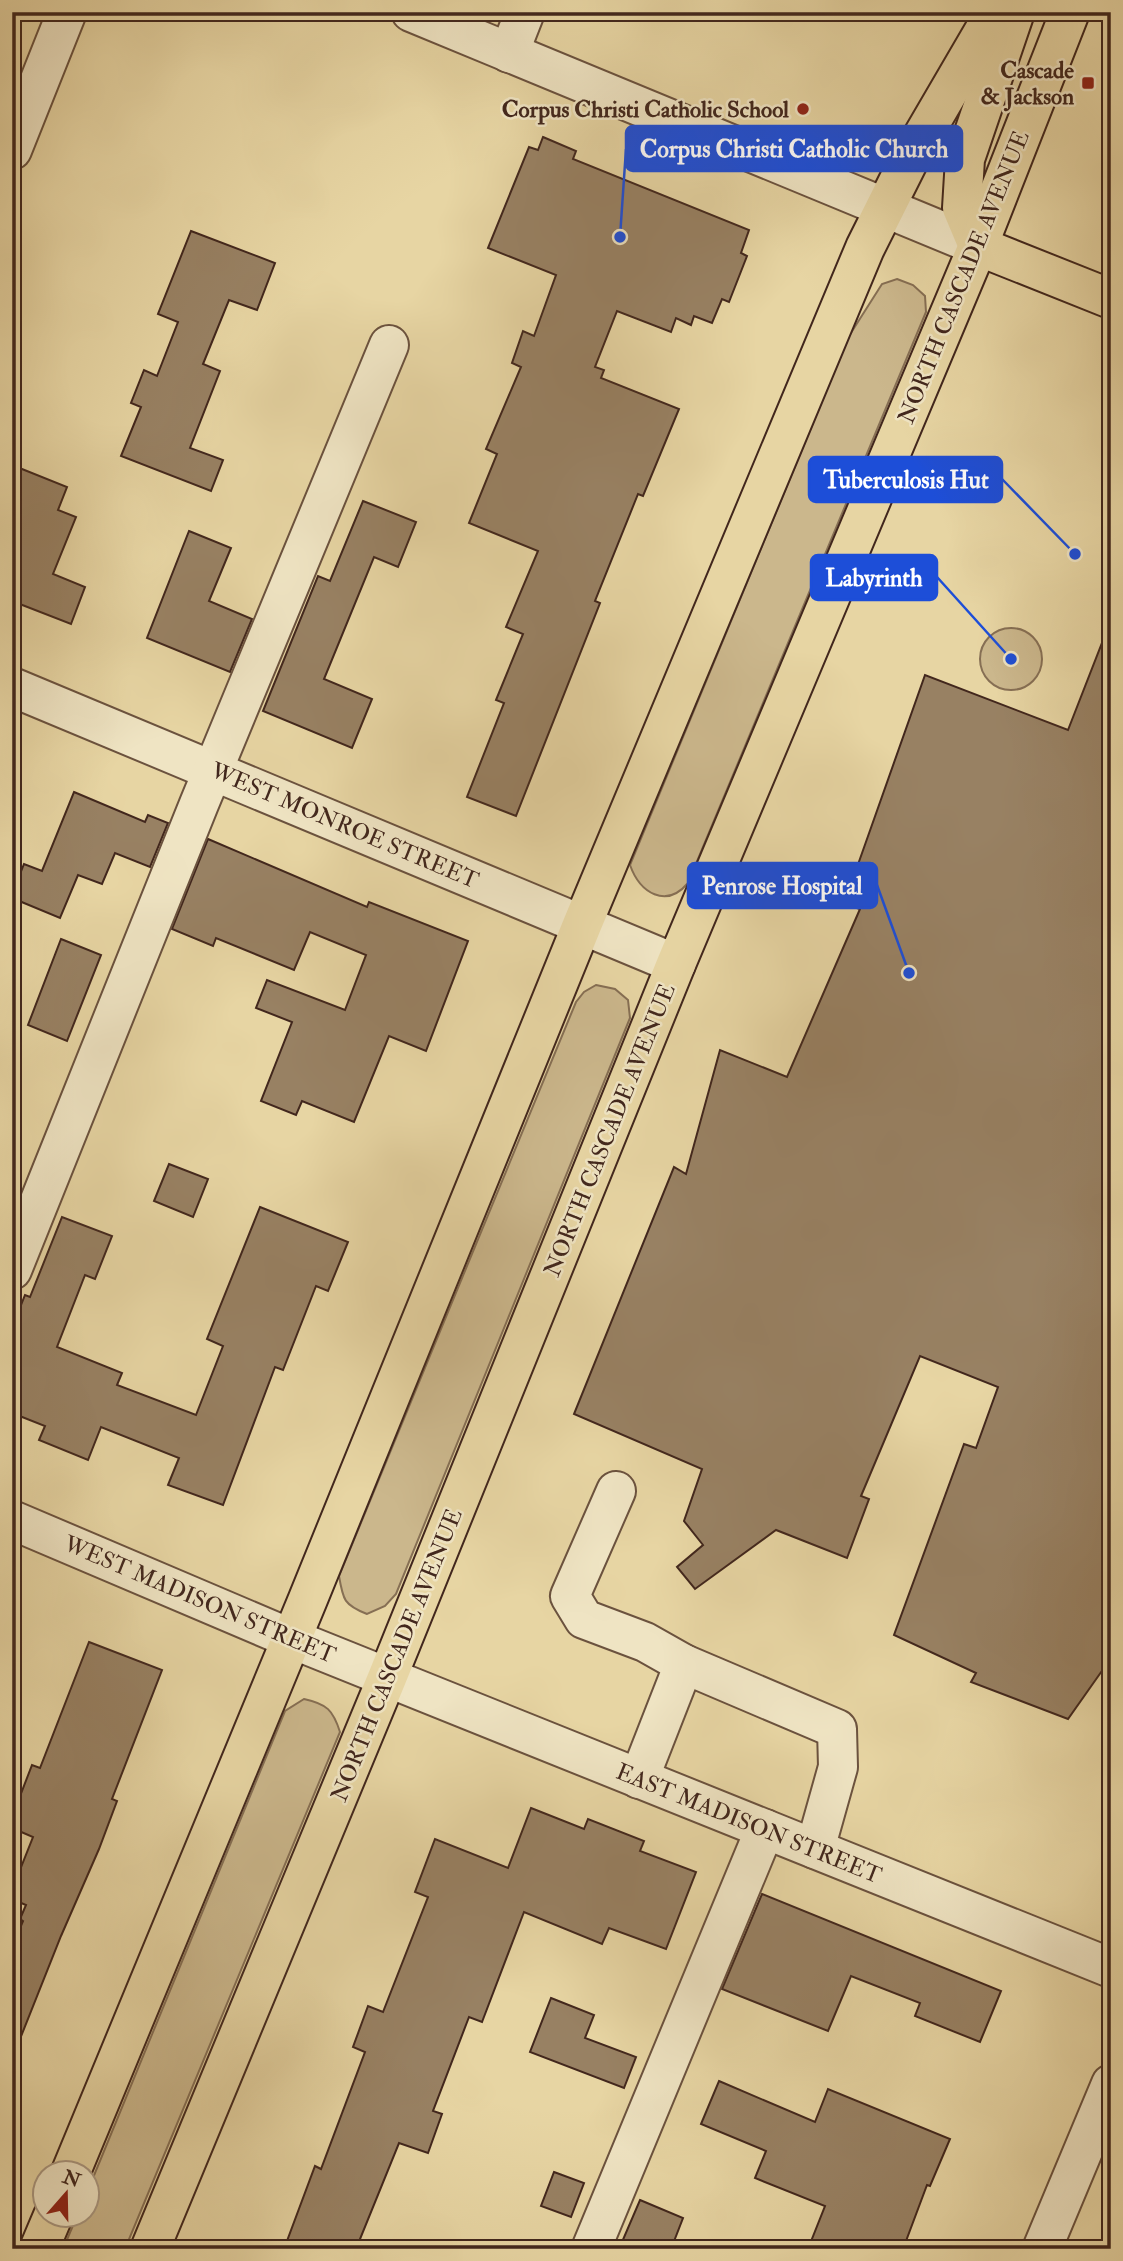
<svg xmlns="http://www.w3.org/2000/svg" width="1123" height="2261" viewBox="0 0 1123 2261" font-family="'IM FELL Double Pica',serif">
<rect width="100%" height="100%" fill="#e7d5a3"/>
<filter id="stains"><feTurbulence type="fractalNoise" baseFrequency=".00286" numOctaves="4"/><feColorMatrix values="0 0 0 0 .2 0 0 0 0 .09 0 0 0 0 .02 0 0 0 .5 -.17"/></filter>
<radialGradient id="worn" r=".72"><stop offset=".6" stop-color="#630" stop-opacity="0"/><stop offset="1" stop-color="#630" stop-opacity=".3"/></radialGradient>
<g fill="#cbb78c" stroke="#866f54" stroke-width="2">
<path d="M897 279 913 285 925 296 926 312 688 883C666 909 640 893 630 865L849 336 882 284Z"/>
<circle cx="1011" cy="659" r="31"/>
<path d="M596 985 615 989 628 1000 630 1018 396 1594 385 1606 367 1614C344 1605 343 1600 339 1576L576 1002 584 992Z"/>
<path d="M304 1699C327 1704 333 1710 340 1732L125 2249H63L77 2216H88V2190L285 1711Z"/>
</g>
<g fill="#988163" stroke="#42271d" stroke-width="2">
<path d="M543 137 576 151 573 159 749 230 741 253 747 256 729 302 722 299 712 323 694 316 691 325 676 318 671 332 617 311 595 367 604 370 601 378 679 409 643 496 638 494 595 601 600 603 516 816 467 797 504 703 496 700 523 634 506 627 538 551 469 523 497 454 486 449 521 367 512 363 523 331 534 336 556 275 488 248 529 147 538 150Z"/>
<path d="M191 231 275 263 257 310 229 300 203 364 220 371 190 448 223 460 211 491 121 456 141 407 131 403 144 370 157 376 178 322 158 314Z"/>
<path d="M12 465 67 487 58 510 76 517 53 574 85 587 71 624 12 601Z"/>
<path d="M363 501 416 522 398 567 374 557 324 679 372 699 352 748 263 711 318 576 330 581Z"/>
<path d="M189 531 231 548 209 601 252 619 230 672 147 638Z"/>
<path d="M1109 625 1111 626V1658L1068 1719 971 1682 976 1673 894 1635 964 1444 976 1448 998 1387 920 1356 861 1496 869 1499 847 1558 776 1530 695 1589 677 1567 703 1545 684 1521 702 1469 574 1414 674 1167 686 1174 720 1050 787 1077 860 909 844 904 925 675 1068 730Z"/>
<path d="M74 792 145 822 148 815 168 823 150 867 115 853 102 884 78 875 60 918 12 898V894L24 864 42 871Z"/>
<path d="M208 839 367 907 369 902 468 941 426 1051 389 1036 354 1122 302 1101 296 1115 261 1101 292 1022 256 1008 267 980 345 1010 366 955 310 932 294 970 216 938 213 946 172 929Z"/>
<path d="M61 939 101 955 67 1041 28 1025Z"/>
<path d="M169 1164 208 1179 193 1217 154 1201Z"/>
<path d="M260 1207 348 1242 328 1291 316 1286 283 1370 275 1367 223 1505 168 1485 179 1458 101 1427 88 1460 39 1440 45 1426 12 1413V1328L25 1295 30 1297 62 1217 112 1236 95 1279 85 1275 57 1347 122 1373 117 1385 196 1415 223 1346 207 1339Z"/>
<path d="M89 1642 162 1670 112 1799 117 1801 99 1849 61 1936 14 2054 12 1947 23 1921 20 1919 26 1905 12 1899V1890L33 1837 12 1828V1817L32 1765 40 1768Z"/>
<path d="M531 1808 584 1829 588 1819 644 1841 640 1851 696 1872 666 1949 609 1928 602 1944 524 1912 482 2022 469 2017 433 2111 442 2114 428 2153 399 2143 356 2249H284L315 2166 321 2169 365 2052 353 2047 368 2006 383 2012 428 1897 415 1892 435 1839 508 1868Z"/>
<path d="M762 1894 1001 1991 980 2042 915 2016 920 2003 851 1976 828 2031 722 1989Z"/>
<path d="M551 1998 594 2015 585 2038 636 2057 624 2088 530 2052Z"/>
<path d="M719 2081 815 2122 828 2089 950 2139 930 2186 927 2185 903 2249H808L825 2206 755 2178 766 2151 701 2124Z"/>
<path d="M554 2172 584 2183 571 2217 541 2206Z"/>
<path d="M640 2200 683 2218 671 2249H619Z"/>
</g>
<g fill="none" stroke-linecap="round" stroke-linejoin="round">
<g stroke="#6b523e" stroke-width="42">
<g id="minor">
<path d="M411 12 978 246"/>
<path d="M509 53 525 12"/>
<path d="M12 150 67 12"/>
<path d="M12 687 676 964"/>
<path d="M12 1270 199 804 389 345"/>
<path d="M616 1491 570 1596 584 1619 645 1642 684 1664 837 1729 838 1767 815 1849"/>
<path d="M12 1520 292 1639 1111 1968"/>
<path d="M639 1779 684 1664"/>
<path d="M591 2249 765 1829"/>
<path d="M1042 2249 1111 2084"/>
</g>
</g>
<g stroke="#42271d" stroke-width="42">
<g id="major">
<path d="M978 246 962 208 965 159 1015 12"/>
<path d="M978 246 1111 299"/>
<path d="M70 2174 308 1599 582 925 865 248 911 156 995 12"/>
<path d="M39 2249 53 2216"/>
<path d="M150 2249 387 1678 676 964 978 246 1070 12"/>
</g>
</g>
<use href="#minor" stroke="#efe4c3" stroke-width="38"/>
<use href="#major" stroke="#e7d5a3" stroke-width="38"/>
</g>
<g fill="#8f2418" stroke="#efe4c3" stroke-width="2.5">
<rect x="1081" y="76" width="14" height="14" rx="3.5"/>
<circle cx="803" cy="109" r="7"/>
</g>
<g text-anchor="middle" stroke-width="5" stroke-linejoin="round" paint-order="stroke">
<g font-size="23" font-weight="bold" fill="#42271d" stroke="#efe4c3" text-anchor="end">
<text x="1074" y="78">Cascade<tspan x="1074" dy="26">&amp; Jackson</tspan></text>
<text x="789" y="117">Corpus Christi Catholic School</text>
</g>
<g font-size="23" fill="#42271d" stroke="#efe4c3">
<text transform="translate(963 277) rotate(-68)" y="8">NORTH CASCADE AVENUE</text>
<text transform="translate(345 825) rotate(23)" y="8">WEST MONROE STREET</text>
<text transform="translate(609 1130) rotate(-68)" y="8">NORTH CASCADE AVENUE</text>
<text transform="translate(200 1599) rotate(23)" y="8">WEST MADISON STREET</text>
<text transform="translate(396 1655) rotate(-68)" y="8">NORTH CASCADE AVENUE</text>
<text transform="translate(749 1823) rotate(22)" y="8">EAST MADISON STREET</text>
</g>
</g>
<path fill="none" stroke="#1d4ed8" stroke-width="2.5" d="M620 237L626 149M1075 554L1002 479M1011 659L937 577M909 973L877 885"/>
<g fill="#1d4ed8" stroke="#efe4c3" stroke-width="2.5">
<circle cx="620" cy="237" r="7"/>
<circle cx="1075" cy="554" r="7"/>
<circle cx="1011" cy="659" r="7"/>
<circle cx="909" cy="973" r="7"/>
</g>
<g fill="#1d4ed8" stroke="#1d4ed8" stroke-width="2.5">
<rect x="626" y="126" width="336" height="45" rx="7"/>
<rect x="809" y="457" width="193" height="45" rx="7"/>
<rect x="811" y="555" width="126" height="45" rx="7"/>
<rect x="688" y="863" width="189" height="45" rx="7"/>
</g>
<g font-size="24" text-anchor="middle" font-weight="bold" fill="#fff">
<text x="794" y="157">Corpus Christi Catholic Church</text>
<text x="906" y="488">Tuberculosis Hut</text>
<text x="874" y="586">Labyrinth</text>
<text x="782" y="894">Penrose Hospital</text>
</g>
<rect width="1123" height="2261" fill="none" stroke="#e7d5a3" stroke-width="42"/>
<rect x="14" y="14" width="1095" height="2233" fill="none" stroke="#42271d" stroke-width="3.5"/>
<rect x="21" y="21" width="1081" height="2219" fill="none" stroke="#42271d" stroke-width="2"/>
<g transform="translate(66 2194) rotate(20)"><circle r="33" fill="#efe4c3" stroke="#aa9881" stroke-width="2"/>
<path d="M0-5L12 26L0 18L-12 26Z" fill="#8f2418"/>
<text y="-10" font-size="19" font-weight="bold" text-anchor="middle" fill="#42271d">N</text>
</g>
<rect width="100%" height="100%" filter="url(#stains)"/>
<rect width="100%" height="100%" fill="url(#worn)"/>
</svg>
